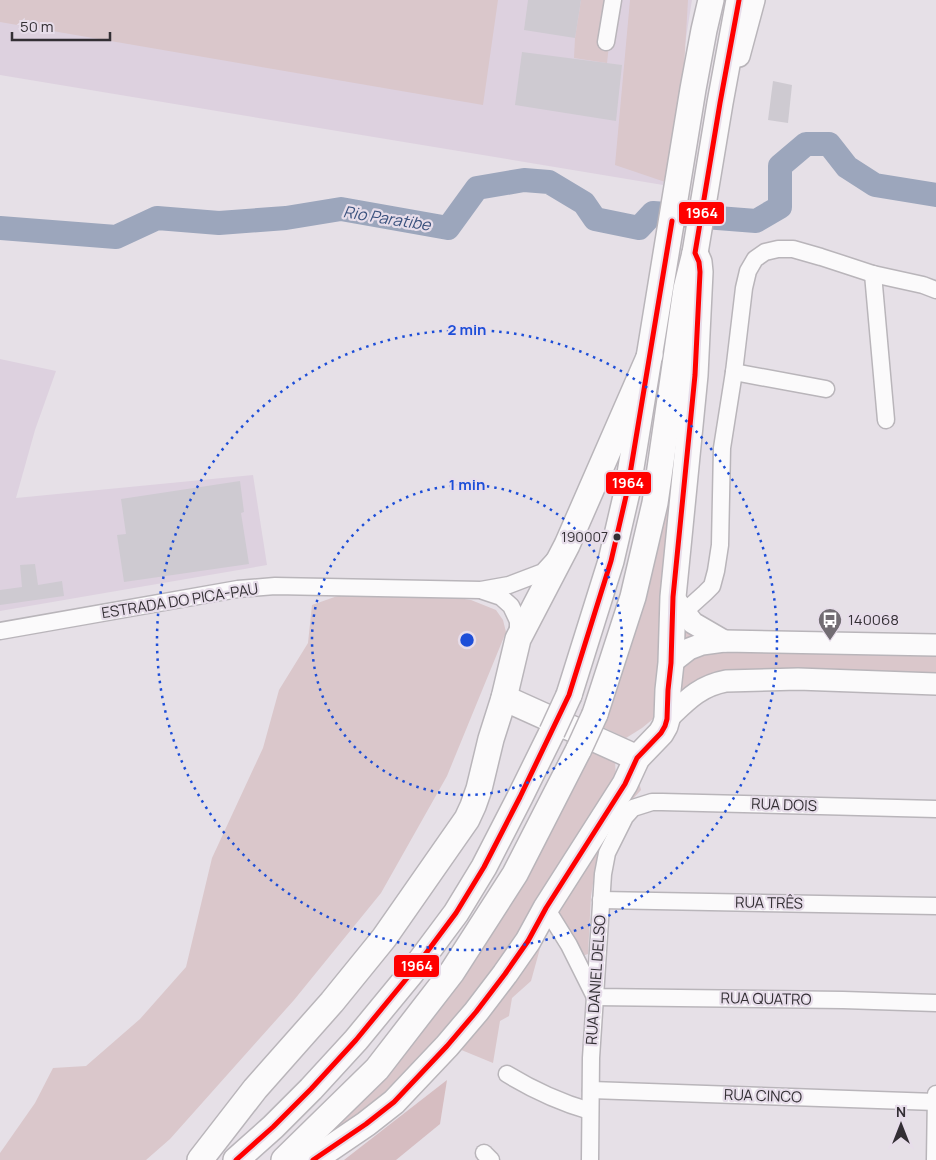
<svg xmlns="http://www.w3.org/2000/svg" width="936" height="1160" viewBox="0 0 936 1160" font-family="Manrope,sans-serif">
<rect width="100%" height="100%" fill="#e6e0e7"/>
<g fill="#ddd1df">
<path d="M0 0H692L663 185 0 75Z"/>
<path d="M0 359 56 371 35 430 16 498 253 475 267 565 0 611Z"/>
</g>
<g fill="#dac7cb">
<path d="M0 0H498L483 105 0 22Z"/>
<path d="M581 0H614L607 63 574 58 575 38Z"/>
<path d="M630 0H688L677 186 615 165Z"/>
<path d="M694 336 659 714 642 728 626 738 598 725Z"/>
<path d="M343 594 445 596 471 600 496 610 503 620 506 632 447 776 381 893 294 1000 170 1139 146 1160H0V1153L35 1103 53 1068 86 1066 140 1019 186 967 212 858 263 748 279 690 308 643 312 605Z"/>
<path d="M677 619 733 644 936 648V679L709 676 676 698Z"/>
<path d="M656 728 637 775 641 790 607 827 598 851 591 896 588 954 582 956 553 910 588 847 628 745Z"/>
<path d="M594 746 615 761 616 778 612 794 452 1033 388 1102 301 1160 355 1102Z"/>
<path d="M544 934 531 981 512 998 509 1016 500 1021 493 1063 459 1049Z"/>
</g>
<path fill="#d6bdc1" d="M447 1080 440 1124 396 1160H344Z"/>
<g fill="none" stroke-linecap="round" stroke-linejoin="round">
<path stroke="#9ca6bc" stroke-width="24" d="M0 228 116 237 157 218 219 223 286 218 341 209 448 228 477 188 524 180 549 182 584 203 595 219 639 228 653 213 756 221 780 207V166L806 144H829L847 167 875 185 936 195"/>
</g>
<g fill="#cecad1">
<path d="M528 0H581L575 38 524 30Z"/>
<path d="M522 52 622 65 616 121 515 105Z"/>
<path d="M773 81 792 85 788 123 768 120Z"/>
<path d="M240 481 244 512 241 513 249 564 124 582 117 535 126 534 121 499Z"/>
<path d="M35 564 38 585 62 581 64 596 0 605V590L22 587 20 565Z"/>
</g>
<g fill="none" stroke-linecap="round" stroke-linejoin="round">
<g stroke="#b9b5ba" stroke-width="19">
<g id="minor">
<path d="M606 42 613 0"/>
<path d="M873 274 886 420"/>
<path d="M734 372 826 389"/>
<path d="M483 591 501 597 511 606 518 621V637"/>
<path d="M684 612 705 593 712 586 716 571 720 545 722 448 734 372 744 288 748 271 755 259 765 252 778 249H793L821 257 873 274 923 285 936 290"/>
<path d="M0 631 238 589 275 586 481 590 509 585 543 572 554 560"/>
<path d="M601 900 936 906"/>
<path d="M546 908 569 945 595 997 843 1000 936 1003"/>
<path d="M507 1074C535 1091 559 1102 590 1111"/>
<path d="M591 1090 936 1102"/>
<path d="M484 1153 491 1160"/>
<path d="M590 1160 591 1058 603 874 607 853 625 817 633 808 652 802H662L936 809"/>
<path d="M935 1160 936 1094"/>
</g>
</g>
<g stroke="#b9b5ba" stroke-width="24">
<g id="major">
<path d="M739 56 754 0"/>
<path d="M673 597 693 623 724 641"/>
<path d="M671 663 689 649 702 644 724 641 936 645"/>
<path d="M667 719C686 701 699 686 726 681L798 679 936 684"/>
</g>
</g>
<g stroke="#b9b5ba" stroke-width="28">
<g id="highway">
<path d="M569 695 611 561 627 492 693 89 704 30 711 0"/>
<path d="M504 698 637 758"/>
<path d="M595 714 633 597 655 503 686 289 695 253 720 103 739 0"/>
<path d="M200 1160 255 1089 332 1002 384 938 467 819 473 806 479 789 491 739 504 698 518 639 567 545 650 355"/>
<path d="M236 1160 273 1127 311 1089 356 1040 412 972 456 913 484 867 520 797 552 732"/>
<path d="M284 1160 377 1069 452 972 515 874 579 749"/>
<path d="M313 1160 366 1124 394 1102 447 1046 476 1012 505 974 528 941 546 908 625 784 637 758 661 733 665 726 667 719 668 690 671 663 673 597 695 375 700 272 699 262 695 253"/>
</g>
</g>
<use href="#minor" stroke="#fbfafb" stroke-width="16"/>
<use href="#major" stroke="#fbfafb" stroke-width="21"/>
<use href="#highway" stroke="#fbfafb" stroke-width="25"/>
<g stroke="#b9b5ba" stroke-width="28" stroke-linecap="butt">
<g id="highway-bridge">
<path d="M552 732 569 695"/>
<path d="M579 749 595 714"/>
</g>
</g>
<use href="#highway-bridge" stroke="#fbfafb" stroke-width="25"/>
<g stroke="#e7ddea" stroke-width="9">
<g id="bus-1">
<path d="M236 1160 273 1127 311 1089 356 1040 412 972 456 913 484 867 520 797 569 695 611 561 627 492 672 221"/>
<path d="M313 1160 366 1124 394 1102 447 1046 476 1012 505 974 528 941 546 908 625 784 637 758 661 733 665 726 667 719 668 690 671 663 673 597 695 375 700 272 699 262 695 253 720 103 739 0"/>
</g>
</g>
<use href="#bus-1" stroke="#f00" stroke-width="5"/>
</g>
<g fill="none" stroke="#1d4ed8" stroke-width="2.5" stroke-dasharray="2.5 5">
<circle cx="467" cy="640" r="155"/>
<circle cx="467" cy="640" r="310"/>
</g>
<defs>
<g id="bus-pin" transform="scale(1.25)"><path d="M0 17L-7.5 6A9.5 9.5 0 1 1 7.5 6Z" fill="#726d73" stroke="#e7ddea"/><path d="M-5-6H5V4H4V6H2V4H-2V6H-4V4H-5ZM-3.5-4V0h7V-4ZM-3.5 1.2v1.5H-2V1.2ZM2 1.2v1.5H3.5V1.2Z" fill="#fff"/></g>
</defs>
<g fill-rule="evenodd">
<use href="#bus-pin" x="830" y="620"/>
</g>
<circle fill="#332f34" stroke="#e7ddea" stroke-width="2" cx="617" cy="537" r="4.5"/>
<g text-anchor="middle" stroke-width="4.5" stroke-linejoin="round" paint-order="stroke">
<g font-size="14" fill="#332f34" stroke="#e7ddea" text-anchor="end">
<text x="608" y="542">190007</text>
</g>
<g font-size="15" fill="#332f34" stroke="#e7ddea">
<text transform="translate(180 601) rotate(-9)" y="5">ESTRADA DO PICA-PAU</text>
<text transform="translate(784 805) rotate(2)" y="5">RUA DOIS</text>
<text transform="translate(769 903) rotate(1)" y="5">RUA TRÊS</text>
<text transform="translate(596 980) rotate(-86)" y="5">RUA DANIEL DELSO</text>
<text transform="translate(766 999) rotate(1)" y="5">RUA QUATRO</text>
<text transform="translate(763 1096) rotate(2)" y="5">RUA CINCO</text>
</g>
<g font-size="15" fill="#332f34" stroke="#e7ddea" text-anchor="start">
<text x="848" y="625">140068</text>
</g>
<g font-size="16" font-style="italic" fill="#3b527e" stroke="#e7ddea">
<text transform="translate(387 218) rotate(9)" y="6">Rio Paratibe</text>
</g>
</g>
<circle cx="467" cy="640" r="8" fill="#1d4ed8" stroke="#e7ddea" stroke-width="2.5"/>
<g font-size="15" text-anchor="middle" font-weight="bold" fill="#1d4ed8" stroke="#e7ddea" stroke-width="4.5" stroke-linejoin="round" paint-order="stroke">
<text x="467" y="335">2 min</text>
<text x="467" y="490">1 min</text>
</g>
<g stroke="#e7ddea" stroke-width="2">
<rect x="678" y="201" width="47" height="24" rx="5" fill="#f00"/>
<rect x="605" y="471" width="47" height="24" rx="5" fill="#f00"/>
<rect x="393" y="954" width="47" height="24" rx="5" fill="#f00"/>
</g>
<g font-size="14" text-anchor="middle" font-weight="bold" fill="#fff">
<text x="702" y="218">1964</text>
<text x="628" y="488">1964</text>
<text x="417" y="971">1964</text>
</g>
<g transform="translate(901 1125)" stroke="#e7ddea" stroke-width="4" paint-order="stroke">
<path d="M0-4L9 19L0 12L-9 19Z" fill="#332f34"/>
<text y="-8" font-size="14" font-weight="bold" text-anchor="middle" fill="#332f34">N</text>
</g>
<path d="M12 32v8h98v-8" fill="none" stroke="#332f34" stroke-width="2.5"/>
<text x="20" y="32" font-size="15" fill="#332f34" stroke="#e7ddea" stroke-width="4" paint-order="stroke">50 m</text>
</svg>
